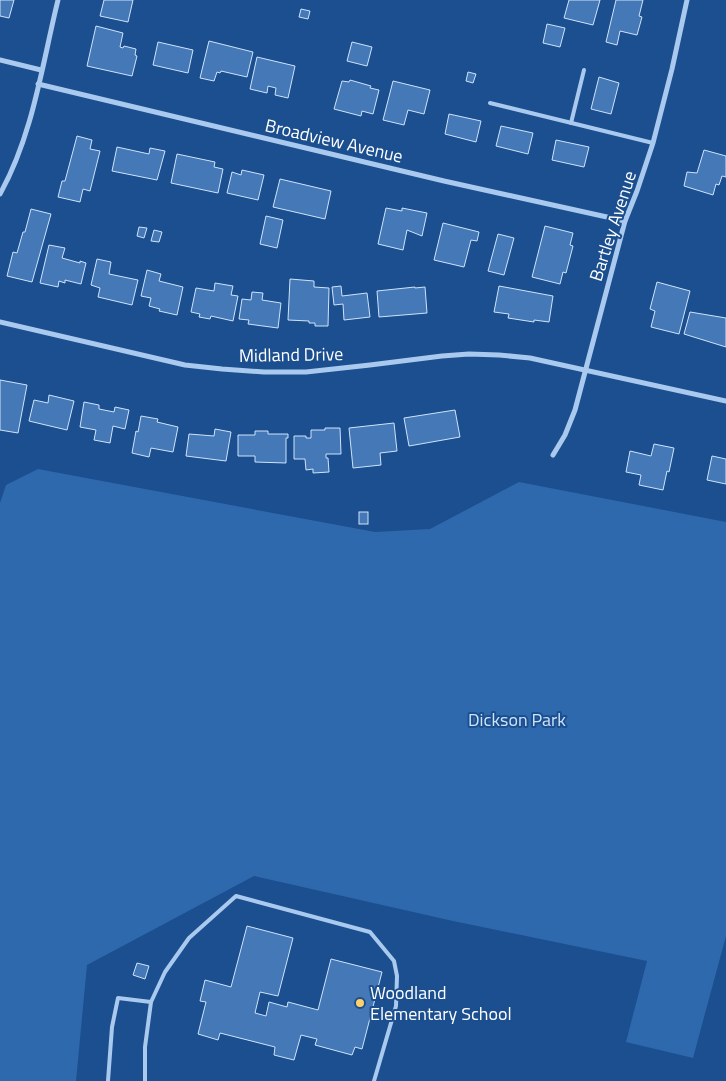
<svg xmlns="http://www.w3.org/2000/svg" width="726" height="1081" viewBox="0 0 726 1081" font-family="'Titillium Web',sans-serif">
<rect width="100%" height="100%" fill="#1b4f8f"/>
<path fill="#2e69ad" d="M38 469 375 532 430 529 519 482 726 522V936L693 1058 626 1042 647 961 453 921 254 876 87 965 76 1081H0V503L6 485Z"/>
<g fill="#4478b7" stroke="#cfe3fa">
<path d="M0 0H14L9 18 0 16Z"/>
<path d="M104 0H133L128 22 100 16Z"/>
<path d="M569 0H600L593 25 564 18Z"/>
<path d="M616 0H643L639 16 642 17 637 35 620 31 617 45 606 42Z"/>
<path d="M301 9 310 11 308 19 299 17Z"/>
<path d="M547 24 565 28 560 47 543 43Z"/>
<path d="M96 26 123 33 120 47 123 48 124 46 136 49 135 55 137 56 132 76 87 66Z"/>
<path d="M209 41 253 52 247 77 221 71 220 73 217 72 214 81 200 78Z"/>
<path d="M158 42 193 50 188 73 153 65Z"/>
<path d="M352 42 372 47 367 66 347 61Z"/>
<path d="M257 57 295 66 288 98 275 95 276 88 268 86 267 93 250 89Z"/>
<path d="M468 72 476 74 473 83 466 81Z"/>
<path d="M599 77 619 83 611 114 591 109Z"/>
<path d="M350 80 371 86 370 88 379 90 373 114 362 111 361 116 334 109 342 81 349 82Z"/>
<path d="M393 81 430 90 424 114 408 110 404 125 383 120Z"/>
<path d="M449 114 481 121 476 142 445 134Z"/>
<path d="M501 126 533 133 528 154 496 146Z"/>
<path d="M77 136 92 140 90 149 100 151 90 191 83 189 80 202 58 197 62 181H65Z"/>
<path d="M556 140 589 147 584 167 552 160Z"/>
<path d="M117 147 149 154 150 148 165 151 157 180 112 171Z"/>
<path d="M704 150 726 156V177L722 176 719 185 716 184 713 195 684 186 687 172 697 173Z"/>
<path d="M177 154 215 162 214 167 223 169 218 193 171 183Z"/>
<path d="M242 170 264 175 258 200 227 193 232 172 241 175Z"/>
<path d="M280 179 331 191 325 219 273 207Z"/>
<path d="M386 208 402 211V208L427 213 422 236 407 230 403 250 378 244Z"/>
<path d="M31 209 51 214 32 282 7 276 13 252 17 253 23 232H25Z"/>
<path d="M266 216 283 220 277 248 260 244Z"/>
<path d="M443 223 479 232 477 241 471 240 464 267 434 260Z"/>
<path d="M545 226 573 233 570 245 573 246 566 273 563 272 560 284 532 277Z"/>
<path d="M139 227 147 228 144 238 137 236Z"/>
<path d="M154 230 162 232 159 242 151 241Z"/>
<path d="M498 234 514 238 504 275 488 271Z"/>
<path d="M49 245 65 248 62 258 80 263V261L86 263 81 284 65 280V283L59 281 58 287 40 283Z"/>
<path d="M97 259 111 262 109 274 138 280 132 305 98 297 100 288 91 285Z"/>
<path d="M147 270 161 274 159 281 183 287 177 315 159 311 160 309 149 306 151 298 141 296Z"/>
<path d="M290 279 314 281V287L329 288 328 326H315V323H309V321L288 320Z"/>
<path d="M657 282 690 291 679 334 651 327 655 311 650 309Z"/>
<path d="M215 283 233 286 231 295 238 296 233 321 211 316 210 319 199 317 200 314 191 312 196 288 214 291Z"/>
<path d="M341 286 342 296 367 293 370 317 344 320 343 304 334 305 332 287Z"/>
<path d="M499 286 553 296 549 322 534 320V322L508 318 509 314 494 312Z"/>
<path d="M415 287V288L425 287 427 313 379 317 377 291Z"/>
<path d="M252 292 263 293 262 300 281 303 278 328 248 324 249 320 239 319 242 299 251 300Z"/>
<path d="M690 312 726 318V347L684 334Z"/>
<path d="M0 380 27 385 18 433 0 430Z"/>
<path d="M49 395 74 401 67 430 29 421 34 400 48 403Z"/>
<path d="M84 402 99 405V409L114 412 115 407 129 410 125 429 113 426 110 443 94 440 96 430 80 427Z"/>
<path d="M455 410 460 437 409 446 404 418Z"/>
<path d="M141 416 158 419 157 422 178 427 173 452 151 448 149 457 132 453 136 431 138 432Z"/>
<path d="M394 423 397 451 380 453 381 465 353 468 349 428Z"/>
<path d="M325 428H340L341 454H326V458H328L329 472 313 473V469L306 470 305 459H294V436H306V438H311V430H325Z"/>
<path d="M215 429 231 432 226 461 186 456 189 434 214 436Z"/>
<path d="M255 431H268V434H288V438H286V463L255 462V456H238V435H255Z"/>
<path d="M654 444 674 448 669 472 667 471 663 490 639 485 641 475 626 472 630 451 651 456Z"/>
<path d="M712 456 726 459V484L707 480Z"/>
<rect x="359" y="512" width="9" height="12"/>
<path d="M247 926 293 938 278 996 260 992 255 1013 266 1016 269 1002 287 1007 288 1002 318 1010 331 959 382 972 362 1049 355 1047 352 1055 315 1045 317 1039 301 1035 294 1060 274 1055 275 1047 220 1033 218 1040 198 1034 206 1002 200 1001 205 980 231 987Z"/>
<path d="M137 963 149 966 145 979 133 975Z"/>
</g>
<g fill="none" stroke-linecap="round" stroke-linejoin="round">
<g stroke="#a9c9ee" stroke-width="4">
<path d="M490 103 653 143"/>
<path d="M571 123 584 70"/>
<path d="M108 1081 112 1027 118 998 151 1002"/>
<path d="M145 1081V1047L151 1002 165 972 189 938 236 896 370 932 394 961 397 976 396 1006 374 1081"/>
</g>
<g stroke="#a9c9ee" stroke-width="5">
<path d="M0 60 41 70"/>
<path d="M38 84 444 181 625 221"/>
<path d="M0 194C33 135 42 65 58 0"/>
<path d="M0 322 185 365 222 369 264 372H306L370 365 442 356 469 354 499 355 530 358 726 401"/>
<path d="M553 455 565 435 575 410 625 221 637 191 653 143 672 69 687 0"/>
</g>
</g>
<circle fill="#ffd166" stroke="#1b4f8f" stroke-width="2" cx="360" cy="1003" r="5"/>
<g text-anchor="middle" stroke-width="4" stroke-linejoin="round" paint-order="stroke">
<g font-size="18" fill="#fff" stroke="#1b4f8f">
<text transform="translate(334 141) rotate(13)" y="6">Broadview Avenue</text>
<text transform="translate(613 226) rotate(-72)" y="6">Bartley Avenue</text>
<text transform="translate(291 355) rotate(-1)" y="6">Midland Drive</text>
</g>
<g font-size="18" fill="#cfe3fa" stroke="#1b4f8f">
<text x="517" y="726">Dickson Park</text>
</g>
<g font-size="18" fill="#fff" stroke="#1b4f8f" text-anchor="start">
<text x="370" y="999">Woodland<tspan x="370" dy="21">Elementary School</tspan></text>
</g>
</g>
</svg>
